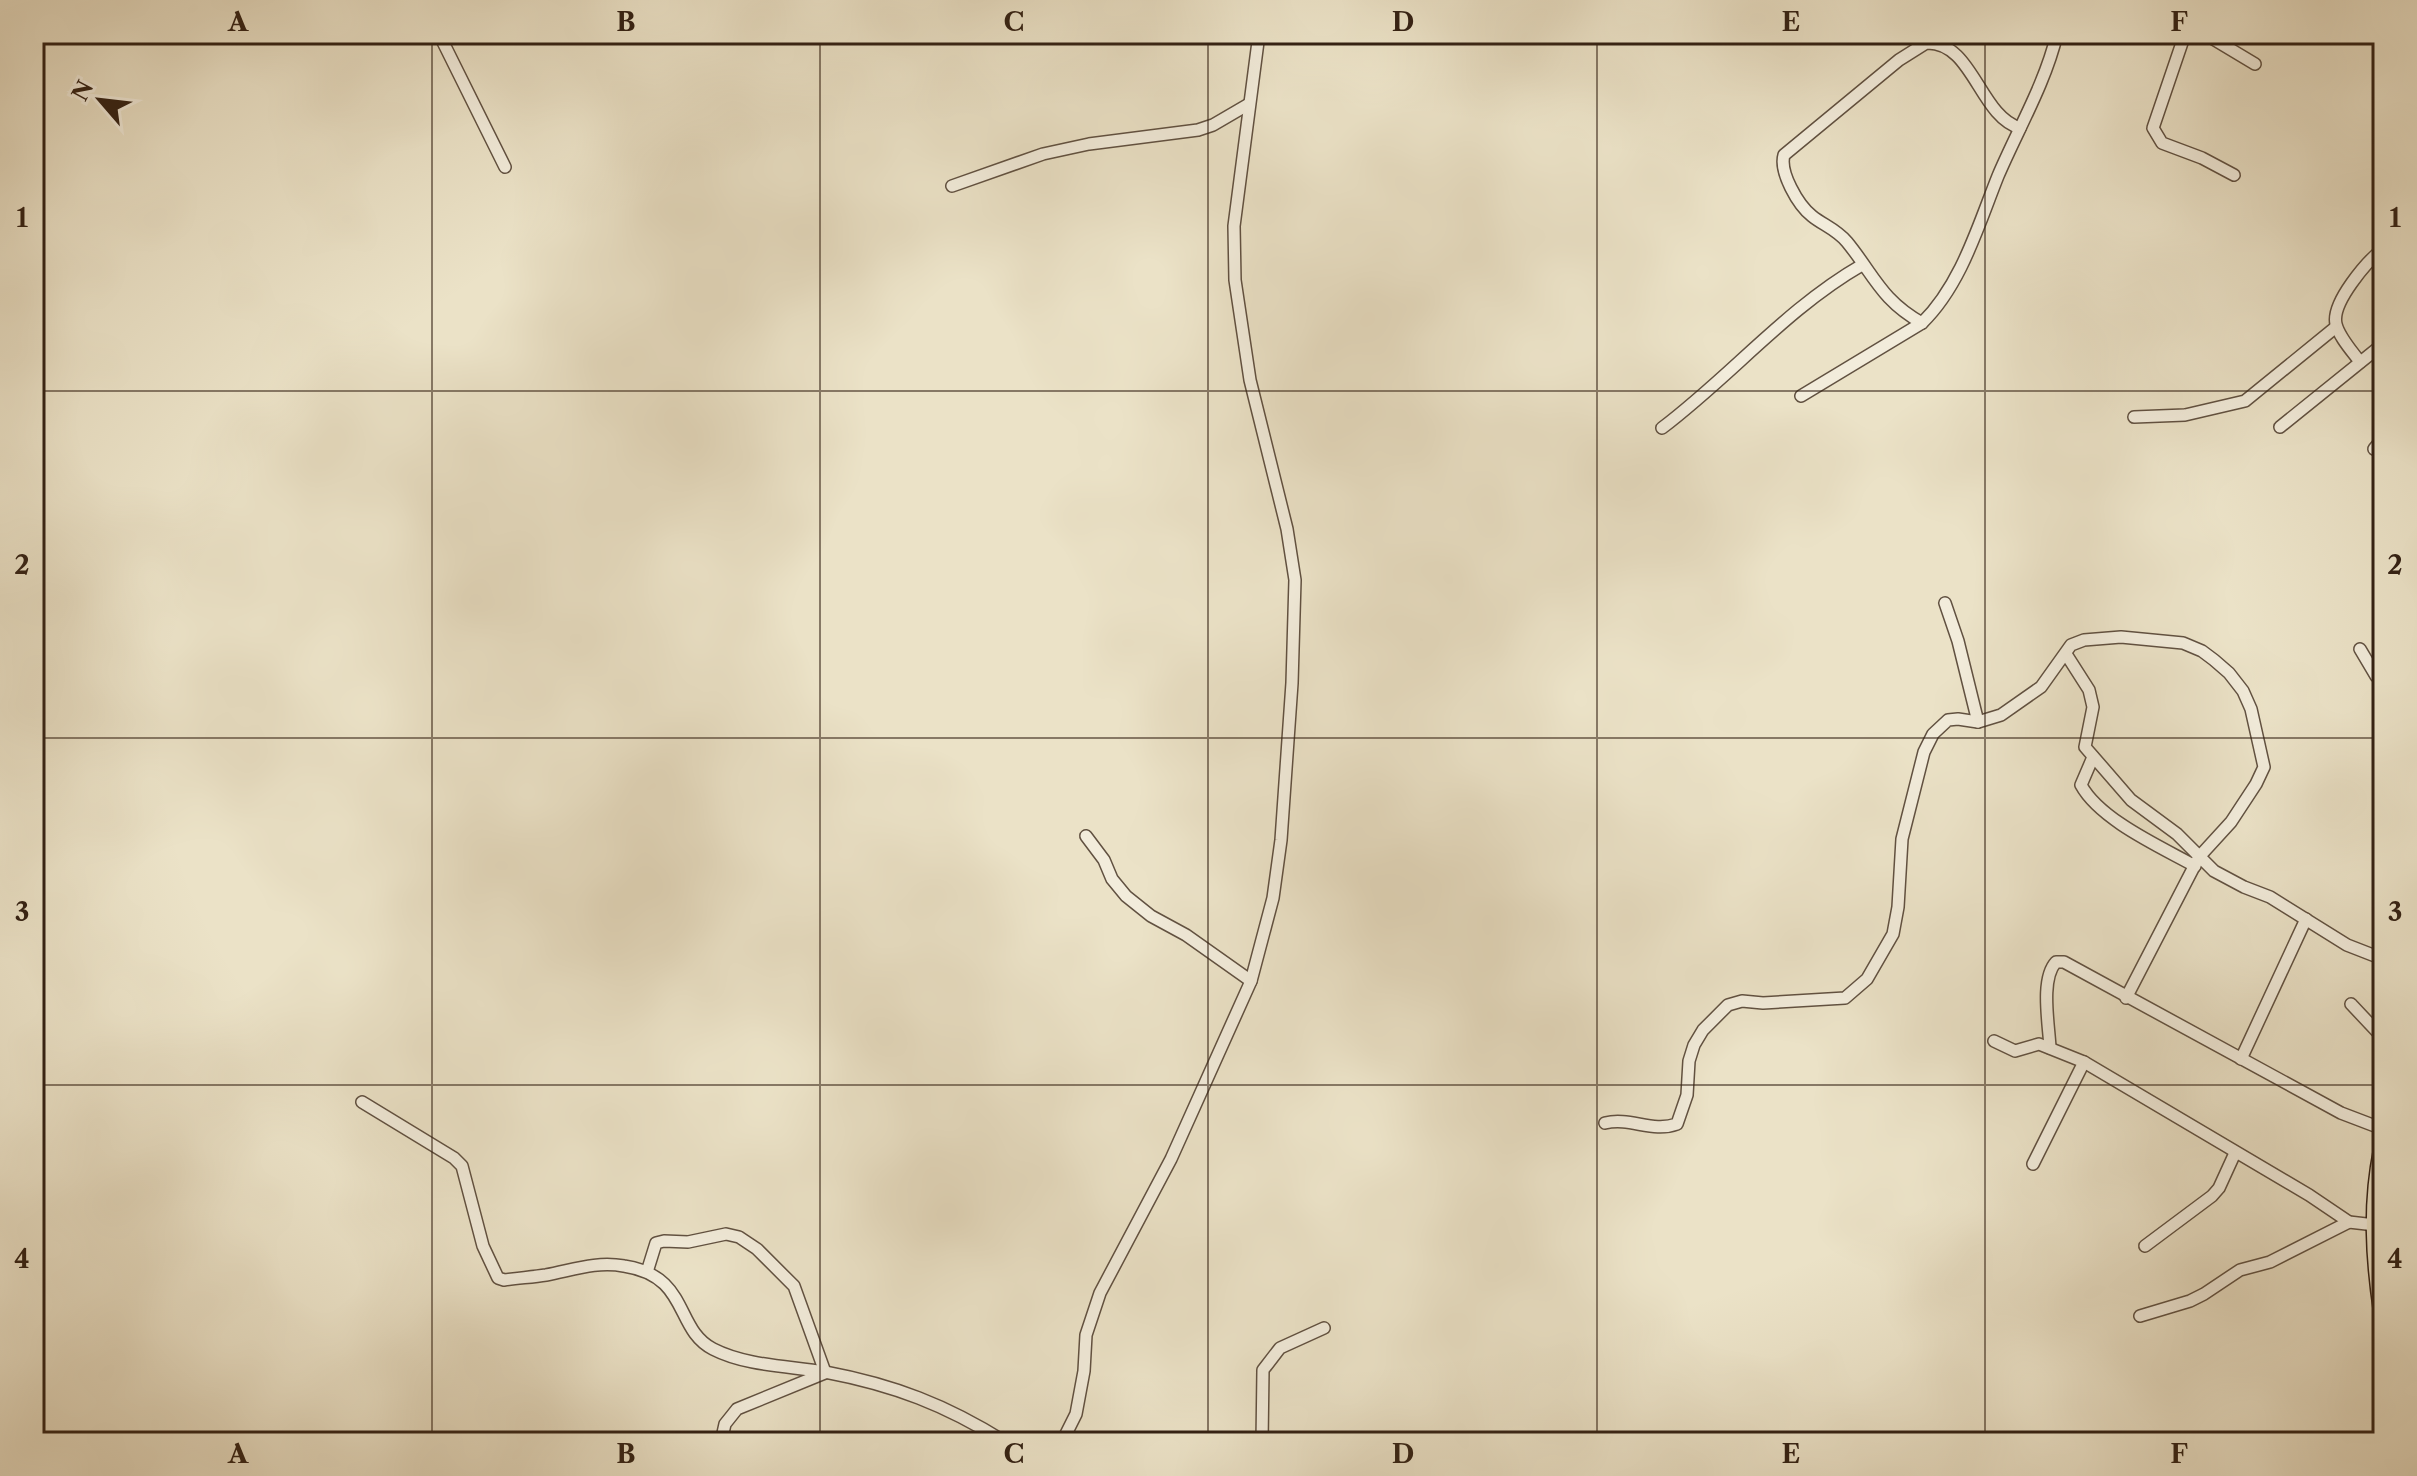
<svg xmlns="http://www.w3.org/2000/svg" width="2417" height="1476" viewBox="0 0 2417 1476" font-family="'Libre Caslon Text',serif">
<rect width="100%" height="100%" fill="#ebe2c7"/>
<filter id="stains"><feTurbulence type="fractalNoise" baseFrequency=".0025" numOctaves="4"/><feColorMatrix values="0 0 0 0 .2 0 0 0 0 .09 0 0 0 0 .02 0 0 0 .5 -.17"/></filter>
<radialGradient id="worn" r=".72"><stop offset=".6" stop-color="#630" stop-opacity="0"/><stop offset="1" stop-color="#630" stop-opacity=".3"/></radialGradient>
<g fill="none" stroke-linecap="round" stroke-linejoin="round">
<g stroke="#615141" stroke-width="14">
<g id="street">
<path d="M439 34 505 167"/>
<path d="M2185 34 2153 128 2162 143 2202 158 2234 175"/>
<path d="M2205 34 2255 64"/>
<path d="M952 186 1043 154 1089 144 1198 130 1213 125 1249 104"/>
<path d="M1922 323C1881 300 1874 275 1847 242 1836 229 1823 225 1812 216 1798 205 1779 172 1784 155L1899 60 1926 43C1973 41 1979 116 2020 128"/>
<path d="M2360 362C2352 351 2339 337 2336 324 2331 303 2367 261 2383 249"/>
<path d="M1801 396 1922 323C1961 285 1978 226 1998 176 2018 129 2045 84 2057 34"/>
<path d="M2134 417 2185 415 2245 401 2336 327"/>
<path d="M2280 427 2383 344"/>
<path d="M1662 428C1731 376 1787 308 1862 265"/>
<path d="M2374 449 2383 438"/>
<path d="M1945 603 1958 641 1978 722"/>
<path d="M2360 649 2376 676 2383 681"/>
<path d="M2066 654 2089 690 2093 707 2085 747 2131 800 2177 834 2214 871 2244 887 2270 897 2347 945 2383 959"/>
<path d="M2093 757 2081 785C2100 820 2161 847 2195 866"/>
<path d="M1086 836 1104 860 1112 879 1126 896 1151 916 1186 935 1251 981"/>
<path d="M2351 1004 2383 1038"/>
<path d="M1994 1041 2015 1051 2039 1044 2084 1062 2309 1195 2349 1222 2375 1225"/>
<path d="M2050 1048C2049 1025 2040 979 2056 962H2064L2341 1113 2383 1129"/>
<path d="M2241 1059 2306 919"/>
<path d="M362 1102 454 1158 462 1166 483 1246 498 1278 504 1280C518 1278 533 1277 546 1275 573 1270 596 1261 624 1266 690 1276 674 1329 713 1349 746 1366 789 1366 825 1372 894 1385 946 1405 1005 1442"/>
<path d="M1605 1123C1631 1117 1652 1133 1677 1124L1687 1095 1689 1061 1694 1045 1703 1030 1728 1005 1742 1001 1763 1003 1845 998 1867 979 1893 934 1898 907 1902 839 1924 752 1933 734 1948 720 1958 719 1978 722 2001 715 2041 687 2071 645 2084 640 2121 637 2183 643 2202 651 2214 660 2229 673 2243 691 2251 709 2264 767 2256 784 2231 822 2199 857 2126 998"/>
<path d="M2033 1164 2084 1062"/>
<path d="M2145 1246 2212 1196 2219 1188 2235 1153"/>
<path d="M647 1272 656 1243 664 1241 688 1242 726 1234 739 1237 757 1249 794 1286 825 1372"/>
<path d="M2140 1316 2190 1301 2204 1294 2240 1270 2270 1262 2349 1222"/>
<path d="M721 1442 725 1424 737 1409 825 1373"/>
<path d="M1062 1442 1076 1414 1084 1371 1086 1335 1100 1293 1171 1159 1251 981 1273 898 1281 840 1292 683 1295 580 1287 529 1250 380 1235 280 1234 226 1259 34"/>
<path d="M1262 1442 1263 1370 1280 1348 1324 1328"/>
</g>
</g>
<g stroke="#332114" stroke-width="21">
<path id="primary" d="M2383 1150C2372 1204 2375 1257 2383 1311"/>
</g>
<use href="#street" stroke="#f2ecdb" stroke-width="11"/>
<use href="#primary" stroke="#ebe2c7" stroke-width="18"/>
</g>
<path fill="none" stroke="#332114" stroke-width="2" stroke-opacity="0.55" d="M432 34V1442M820 34V1442M1208 34V1442M1597 34V1442M1985 34V1442M34 391H2383M34 738H2383M34 1085H2383"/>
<rect width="2417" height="1476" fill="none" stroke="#ebe2c7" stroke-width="88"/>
<g transform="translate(100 100) rotate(298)" stroke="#f2ecdb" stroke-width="6" paint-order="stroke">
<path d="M0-6L14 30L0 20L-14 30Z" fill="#332114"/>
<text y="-12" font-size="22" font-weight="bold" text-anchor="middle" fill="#332114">N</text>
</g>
<rect x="44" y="44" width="2329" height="1388" fill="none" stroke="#332114" stroke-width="3"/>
<g font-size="26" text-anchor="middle" font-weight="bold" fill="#332114">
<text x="238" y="31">A</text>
<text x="626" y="31">B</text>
<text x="1014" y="31">C</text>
<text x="1403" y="31">D</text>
<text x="1791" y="31">E</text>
<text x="2179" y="31">F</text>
<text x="22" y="227">1</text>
<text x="2395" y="227">1</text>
<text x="22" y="574">2</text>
<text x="2395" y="574">2</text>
<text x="22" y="921">3</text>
<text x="2395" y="921">3</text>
<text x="22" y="1268">4</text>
<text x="2395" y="1268">4</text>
<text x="238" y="1463">A</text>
<text x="626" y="1463">B</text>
<text x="1014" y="1463">C</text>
<text x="1403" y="1463">D</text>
<text x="1791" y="1463">E</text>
<text x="2179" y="1463">F</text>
</g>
<rect width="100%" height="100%" filter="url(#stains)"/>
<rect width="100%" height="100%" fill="url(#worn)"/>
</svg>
